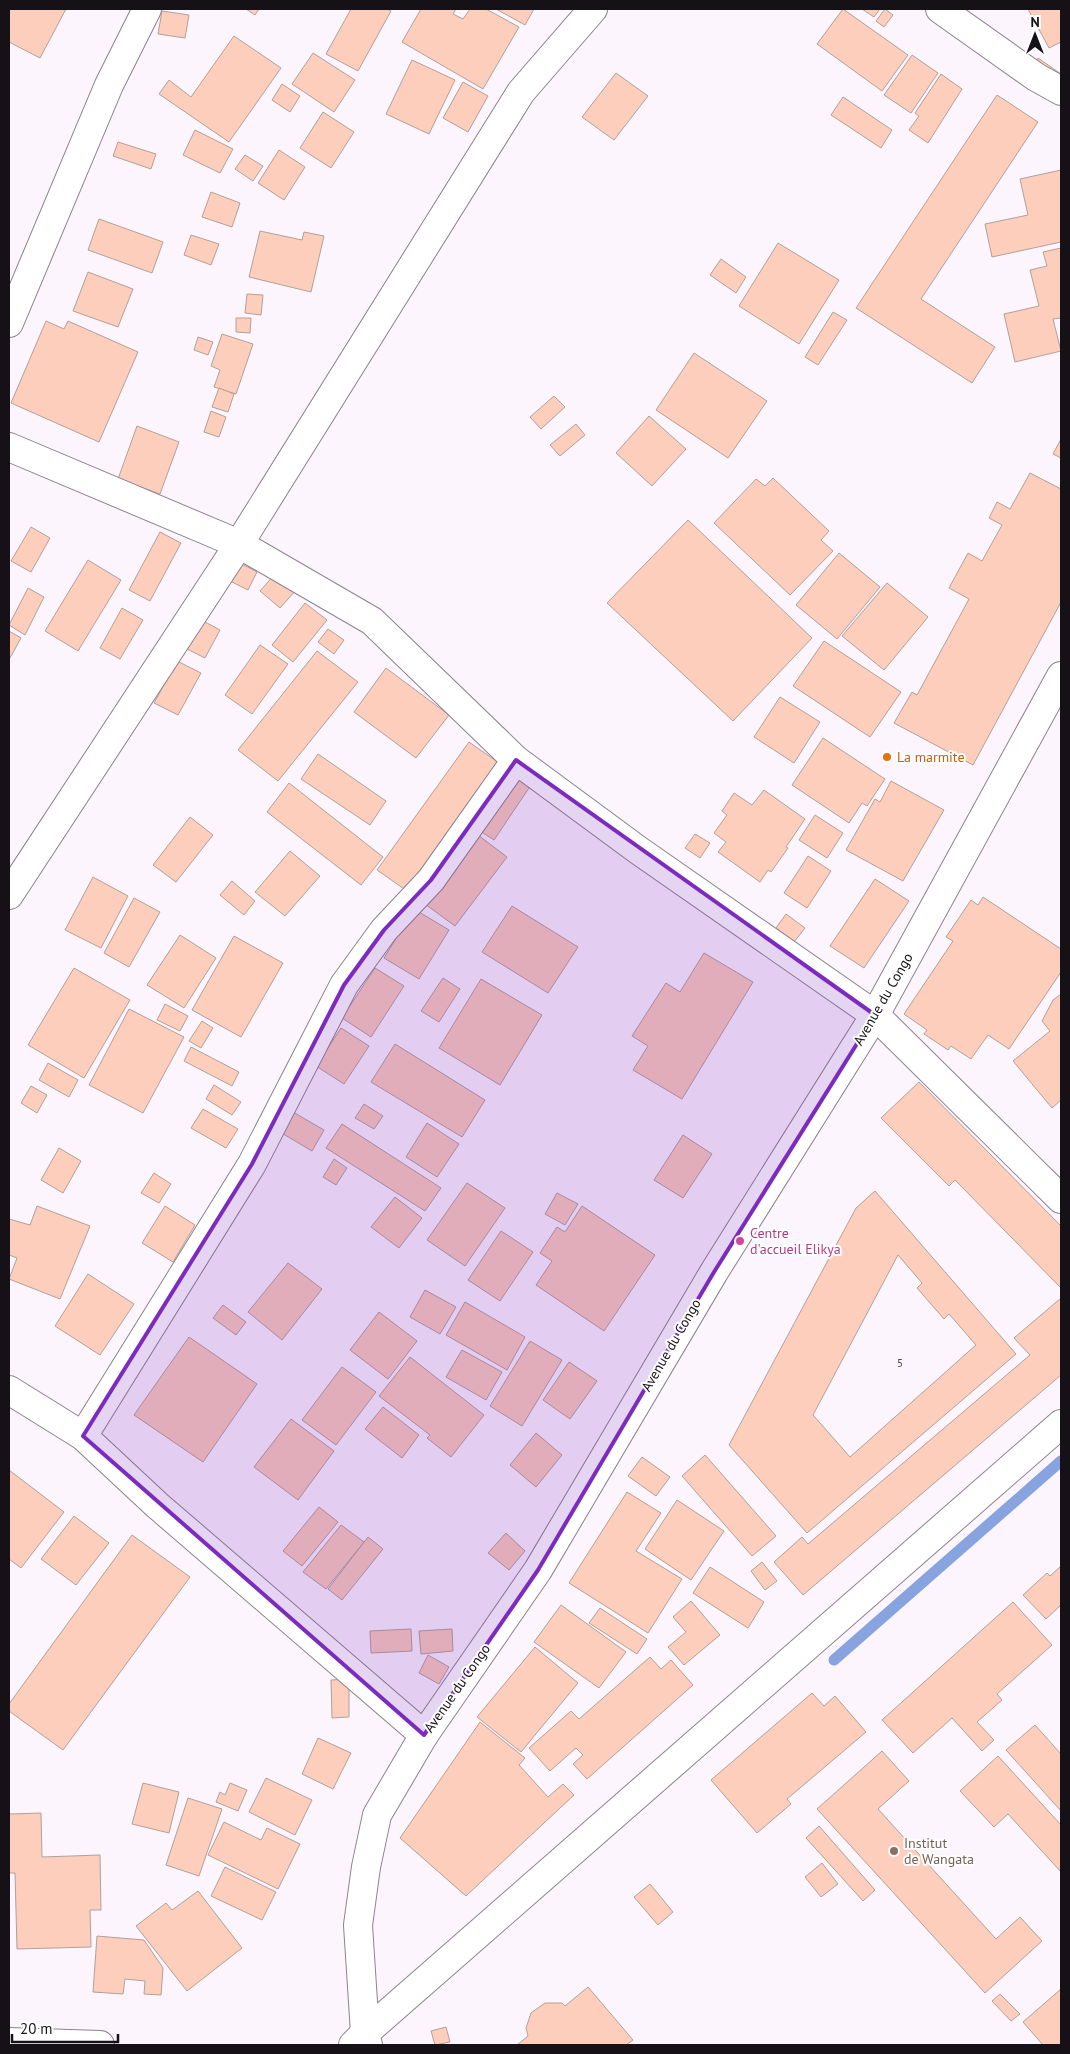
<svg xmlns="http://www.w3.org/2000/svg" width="1070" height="2054" viewBox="0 0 1070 2054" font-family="'PT Sans',sans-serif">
<rect width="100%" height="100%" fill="#fdf5fe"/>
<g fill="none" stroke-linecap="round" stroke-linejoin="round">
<path stroke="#87a4e1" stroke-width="11" d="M834 1660 1061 1461"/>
</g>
<g fill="#fccebb" stroke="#b2a098" fill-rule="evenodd">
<path d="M9 9H66L40 58 9 42Z"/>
<path d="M246 9H259L255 15Z"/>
<path d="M351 9H387L391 11 358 71 326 54Z"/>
<path d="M421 9H456L453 14 463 19 470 9H486L519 27 483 89 402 42Z"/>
<path d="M496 9H534L525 25Z"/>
<path d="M843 9 908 55 882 91 817 44Z"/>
<path d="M862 9H880L874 17Z"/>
<path d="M885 9 893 15 884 27 876 21Z"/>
<path d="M1028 9H1061V42L1049 48Z"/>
<path d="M162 11 189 15 185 38 158 34Z"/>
<path d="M234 36 281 68 229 142 159 94 169 80 191 97Z"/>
<path d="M313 53 355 80 334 112 292 84Z"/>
<path d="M912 55 938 73 911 113 884 95Z"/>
<path d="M1038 58 1061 74V84L1032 68Z"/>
<path d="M412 60 455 80 429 134 386 114Z"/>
<path d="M616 73 648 96 614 140 582 117Z"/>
<path d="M941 74 962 89 928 143 909 130 919 116 915 113Z"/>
<path d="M463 82 488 96 468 132 443 118Z"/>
<path d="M282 84 300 96 290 112 272 100Z"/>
<path d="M997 95 1038 122 921 299 995 347 972 383 856 308Z"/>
<path d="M843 97 892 130 881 148 831 115Z"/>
<path d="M323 112 354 132 331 168 300 148Z"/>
<path d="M195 130 233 149 220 173 183 155Z"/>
<path d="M118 142 156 154 151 169 113 156Z"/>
<path d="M279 150 305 167 284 200 258 183Z"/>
<path d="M245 155 263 166 253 181 235 169Z"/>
<path d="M1061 170V242L992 257 985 224 1028 215 1020 179Z"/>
<path d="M211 192 240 203 232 227 202 217Z"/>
<path d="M99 219 163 242 152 273 88 250Z"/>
<path d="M260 231 302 240 304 232 324 236 311 292 249 277Z"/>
<path d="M191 235 219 244 211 265 184 255Z"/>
<path d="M778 243 839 280 799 344 739 306Z"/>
<path d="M1061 248V318L1053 319 1061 351 1015 362 1004 314 1039 306 1030 270 1047 266 1043 252Z"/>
<path d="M721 259 746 277 736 293 710 275Z"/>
<path d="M88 272 133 289 118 327 73 311Z"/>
<path d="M247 294 263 295 261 315 245 313Z"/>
<path d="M833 312 847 320 818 365 805 357Z"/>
<path d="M236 318H251L250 333 236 332Z"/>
<path d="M46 321 64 329 68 321 138 352 99 442 11 403Z"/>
<path d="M222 334 253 344 236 394 214 387 220 370 211 366Z"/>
<path d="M198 337 213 342 208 355 194 350Z"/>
<path d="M694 353 767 401 728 458 656 410Z"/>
<path d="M219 388 234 394 228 412 212 407Z"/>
<path d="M554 396 565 407 541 429 530 417Z"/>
<path d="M211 411 226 417 219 437 204 432Z"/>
<path d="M649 416 686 449 652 486 616 453Z"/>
<path d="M576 424 585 435 560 456 550 445Z"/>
<path d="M137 426 179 442 160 494 118 479Z"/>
<path d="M1061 439V458L1053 454Z"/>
<path d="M1030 473 1061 489V602L973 765 894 723 912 692 917 695 969 599 949 588 968 553 982 561 1002 525 989 518 997 502 1010 509Z"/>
<path d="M773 478 829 531 821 540 833 551 790 595 714 523 756 479 765 486Z"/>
<path d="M688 520 812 638 733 721 607 603Z"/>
<path d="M31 527 50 538 31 572 11 561Z"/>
<path d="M160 532 181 543 150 601 129 590Z"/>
<path d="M839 553 880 587 837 639 796 605Z"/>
<path d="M88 560 121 580 78 651 45 631Z"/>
<path d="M238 562 257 572 248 590 228 580Z"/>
<path d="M276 573 296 590 280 608 260 591Z"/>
<path d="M887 583 928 617 884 670 842 636Z"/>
<path d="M28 588 44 597 25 635 9 625Z"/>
<path d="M305 603 327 620 293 662 272 645Z"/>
<path d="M122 608 143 620 120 659 100 648Z"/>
<path d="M194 616 220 630 205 658 179 645Z"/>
<path d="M328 629 344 640 334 654 318 642Z"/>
<path d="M9 631 21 638 10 658 9 657Z"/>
<path d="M824 641 901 692 870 737 793 686Z"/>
<path d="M260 645 288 664 252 714 225 695Z"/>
<path d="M317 651 358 682 278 781 238 750Z"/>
<path d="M177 661 201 673 178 715 154 703Z"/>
<path d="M386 668 449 715 416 758 354 712Z"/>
<path d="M780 697 820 722 794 763 754 737Z"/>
<path d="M823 738 885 779 867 806 862 803 849 823 792 785Z"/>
<path d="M469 742 499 763 407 891 377 870Z"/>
<path d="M318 754 386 801 370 825 301 779Z"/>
<path d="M512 771 531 785 494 840 474 827Z"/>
<path d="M891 781 944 810 903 881 846 850 875 799 880 802Z"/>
<path d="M289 783 383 857 361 885 267 812Z"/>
<path d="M764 790 805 819 786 847 788 848 771 872 768 870 760 882 718 852 726 842 714 833 727 815 722 811 734 793 752 805Z"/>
<path d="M815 815 843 833 827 858 799 840Z"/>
<path d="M190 817 213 835 176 882 153 865Z"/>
<path d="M474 832 507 857 455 926 421 901Z"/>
<path d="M695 834 710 843 700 858 685 848Z"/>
<path d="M290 851 320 876 285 916 255 892Z"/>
<path d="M808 856 831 871 807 908 784 893Z"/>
<path d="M93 877 128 896 101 948 65 930Z"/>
<path d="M875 879 909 901 864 968 830 946Z"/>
<path d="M232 881 255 901 244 915 220 895Z"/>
<path d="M983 897 1061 949V972L1009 1049 988 1035 971 1059 951 1046 948 1050 924 1034 927 1030 904 1014 953 941 946 937 971 900 978 905Z"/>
<path d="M134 898 160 912 129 967 104 953Z"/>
<path d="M512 906 578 947 548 993 482 952Z"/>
<path d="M414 909 449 930 419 979 384 958Z"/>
<path d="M786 914 805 928 794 942 776 928Z"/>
<path d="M180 935 216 958 184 1008 147 985Z"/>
<path d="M234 936 283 963 241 1037 192 1010Z"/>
<path d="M704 953 753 982 682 1099 633 1070 648 1046 632 1036 666 983 680 992Z"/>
<path d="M74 968 130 1000 84 1078 28 1045Z"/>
<path d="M375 968 404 986 371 1037 342 1018Z"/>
<path d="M443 978 460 989 439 1022 421 1011Z"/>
<path d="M481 979 542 1015 500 1085 439 1048Z"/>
<path d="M1061 994V1100L1052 1108 1013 1061 1050 1031 1042 1021 1053 1000Z"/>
<path d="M165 1004 188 1016 180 1031 157 1020Z"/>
<path d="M129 1009 184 1037 143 1113 89 1085Z"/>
<path d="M202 1021 213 1028 201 1048 189 1041Z"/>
<path d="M341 1028 369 1046 344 1084 316 1066Z"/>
<path d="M395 1044 485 1100 462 1137 371 1082Z"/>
<path d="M191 1047 239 1072 232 1086 184 1061Z"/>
<path d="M48 1063 78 1080 69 1097 39 1080Z"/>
<path d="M919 1082 1061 1226V1288L955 1180 949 1186 881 1118Z"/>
<path d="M214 1085 241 1102 232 1115 206 1099Z"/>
<path d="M31 1086 47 1095 37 1113 21 1103Z"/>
<path d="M364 1104 383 1116 374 1129 355 1118Z"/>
<path d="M203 1109 238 1129 226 1148 191 1128Z"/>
<path d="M293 1112 324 1130 312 1151 280 1132Z"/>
<path d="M427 1123 459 1144 437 1177 406 1157Z"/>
<path d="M342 1124 441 1188 425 1211 326 1148Z"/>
<path d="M683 1135 712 1154 683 1198 654 1180Z"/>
<path d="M59 1148 81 1161 63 1193 41 1180Z"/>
<path d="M334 1159 347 1168 336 1185 323 1177Z"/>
<path d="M154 1173 171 1184 159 1203 141 1193Z"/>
<path d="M467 1183 505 1208 465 1266 427 1240Z"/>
<path d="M875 1191 1016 1354 807 1533 729 1445 856 1208ZM898 1255 922 1283 917 1288 944 1319 949 1314 976 1345 850 1457 813 1415Z"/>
<path d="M557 1193 578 1204 565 1225 545 1214Z"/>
<path d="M395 1197 422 1218 399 1248 371 1227Z"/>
<path d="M37 1206 90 1226 60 1299 9 1279 17 1258 9 1255V1219L30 1225Z"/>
<path d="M165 1206 195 1225 173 1262 142 1243Z"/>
<path d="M582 1206 655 1255 604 1331 536 1285 552 1261 540 1253 557 1227 565 1232Z"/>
<path d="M501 1231 533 1252 500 1301 468 1280Z"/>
<path d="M288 1263 322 1289 282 1340 248 1312Z"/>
<path d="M88 1274 134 1304 100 1355 55 1326Z"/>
<path d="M425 1290 456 1307 440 1334 410 1317Z"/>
<path d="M1061 1298V1375L803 1595 774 1562 802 1537 808 1544 1030 1355 1014 1338Z"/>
<path d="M465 1302 525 1337 507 1370 446 1335Z"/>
<path d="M223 1305 246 1322 236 1335 213 1318Z"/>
<path d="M379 1312 417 1341 388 1379 350 1350Z"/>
<path d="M189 1337 257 1384 203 1462 134 1415Z"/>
<path d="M530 1341 562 1360 522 1426 490 1406Z"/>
<path d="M462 1350 502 1372 486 1400 446 1377Z"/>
<path d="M410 1357 484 1415 451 1457 427 1438 430 1435 379 1396Z"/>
<path d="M569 1362 597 1381 570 1419 543 1400Z"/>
<path d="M342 1367 376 1392 336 1445 302 1420Z"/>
<path d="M383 1407 419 1435 402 1458 365 1429Z"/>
<path d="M291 1419 334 1451 298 1500 254 1467Z"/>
<path d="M536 1433 562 1455 536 1487 510 1465Z"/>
<path d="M705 1455 776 1536 752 1556 682 1476Z"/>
<path d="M642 1457 670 1477 656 1496 628 1476Z"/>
<path d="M9 1470 64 1512 21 1568 9 1559Z"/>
<path d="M627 1492 661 1513 636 1551 682 1579 648 1633 569 1583Z"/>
<path d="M677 1500 724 1531 691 1580 645 1549Z"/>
<path d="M319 1507 338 1522 302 1566 283 1551Z"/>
<path d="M74 1516 109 1543 76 1585 41 1559Z"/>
<path d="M341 1525 364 1542 326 1589 303 1572Z"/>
<path d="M506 1533 525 1551 509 1570 488 1553Z"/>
<path d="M132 1535 190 1577 63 1750 9 1711V1704Z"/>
<path d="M368 1537 383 1549 342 1600 328 1589Z"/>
<path d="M762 1562 777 1581 765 1590 751 1571Z"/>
<path d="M1061 1566V1605L1046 1619 1023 1595 1047 1573 1050 1576Z"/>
<path d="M710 1567 764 1602 748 1628 693 1593Z"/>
<path d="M691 1601 720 1635 684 1665 668 1647 686 1632 673 1617Z"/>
<path d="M1013 1602 1052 1645 997 1694 1002 1700 977 1722 994 1740 982 1751 952 1718 913 1753 882 1720Z"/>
<path d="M561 1605 626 1652 599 1688 534 1642Z"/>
<path d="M600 1608 647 1639 637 1654 589 1623Z"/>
<path d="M411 1629 412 1651 371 1653 370 1631Z"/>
<path d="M452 1629 453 1651 421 1654 419 1631Z"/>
<path d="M535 1647 578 1683 521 1752 477 1717Z"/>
<path d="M428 1655 449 1667 439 1684 419 1673Z"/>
<path d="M650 1657 661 1669 671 1660 693 1685 587 1779 573 1764 583 1755 576 1748 550 1771 529 1748 571 1711 579 1719Z"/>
<path d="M349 1679V1717L332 1718 331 1680Z"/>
<path d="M812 1693 824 1706 835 1696 866 1732 787 1799 791 1804 757 1833 711 1780Z"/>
<path d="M480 1722 525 1758 519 1765 548 1797 563 1784 574 1795 466 1896 400 1838Z"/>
<path d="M1035 1725 1061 1754V1811L1006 1750Z"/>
<path d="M318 1738 351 1753 333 1789 302 1774Z"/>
<path d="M882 1751 909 1781 878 1809 996 1939 1020 1917 1042 1941 985 1993 817 1809Z"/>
<path d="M998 1756 1061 1825V1872L1008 1814 994 1827 960 1791Z"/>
<path d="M266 1778 312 1800 295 1835 249 1812Z"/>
<path d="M143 1783 179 1792 169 1833 132 1824Z"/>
<path d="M230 1783 247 1790 238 1811 216 1802 220 1792 225 1795Z"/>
<path d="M188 1798 222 1809 199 1876 166 1865Z"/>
<path d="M41 1813 42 1857 100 1855 101 1910H90L91 1947 17 1949 15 1873H9V1814Z"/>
<path d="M224 1822 261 1840 267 1828 300 1844 278 1889 208 1855Z"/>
<path d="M819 1826 875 1890 863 1901 806 1838Z"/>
<path d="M822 1863 838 1884 821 1897 805 1877Z"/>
<path d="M225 1867 276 1892 262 1920 211 1896Z"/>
<path d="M650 1884 673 1912 658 1925 634 1897Z"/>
<path d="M198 1891 242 1948 187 1991 136 1926 166 1903 172 1910Z"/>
<path d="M97 1936 144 1940 163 1968 161 1995 144 1994 145 1981 125 1979 123 1994 93 1992Z"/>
<path d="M588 1987 633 2040 626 2045H517L528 2036 526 2028 531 2013 545 2003H562L565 2006Z"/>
<path d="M1061 1989V2045H1043L1023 2022Z"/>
<path d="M1000 1994 1020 2014 1011 2021 992 2001Z"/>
<path d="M446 2027 450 2042 435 2045 431 2031Z"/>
</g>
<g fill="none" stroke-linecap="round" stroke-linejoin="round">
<g stroke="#8d818e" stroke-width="30">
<g id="street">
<path d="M940 9 1036 77 1061 91"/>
<path d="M9 323 109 85 147 9"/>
<path d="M9 447 239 544 372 621 516 760 638 850 875 1015 1061 1199"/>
<path d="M9 895 239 544 521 92 593 9"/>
<path d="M9 1390 83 1436 157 1505 424 1735"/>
<path d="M83 1436 252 1164 344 985 384 930 431 880 516 760"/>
<path d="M9 2042 100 2045"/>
</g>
</g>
<g stroke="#8d818e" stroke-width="30">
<path id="secondary" d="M368 2045 365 2033 358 1925 366 1867 377 1815 424 1735 538 1570 714 1272 875 1015 1061 676"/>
</g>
<g stroke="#8d818e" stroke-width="30">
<path id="primary" d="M353 2045 365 2033 1061 1424"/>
</g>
<use href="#street" stroke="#fff" stroke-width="28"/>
<use href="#secondary" stroke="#fff" stroke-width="28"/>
<use href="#primary" stroke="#fff" stroke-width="28"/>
</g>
<path fill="#7b2cbf" fill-opacity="0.2" stroke="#7b2cbf" stroke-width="4" stroke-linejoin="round" d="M516 760 875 1015 714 1272 538 1570 424 1735 83 1436 252 1164 344 985 384 930 431 880Z"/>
<circle fill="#e8710a" stroke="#fff" stroke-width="2" cx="887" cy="757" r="5"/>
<circle fill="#d1479c" stroke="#fff" stroke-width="2" cx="740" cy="1241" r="5"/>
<circle fill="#8d6e63" stroke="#fff" stroke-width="2" cx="894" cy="1851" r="5"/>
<g text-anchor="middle" stroke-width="4" stroke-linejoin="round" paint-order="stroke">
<g font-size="11" fill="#50403f">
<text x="900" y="1367">5</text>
</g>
<g font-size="14" fill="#c56008" stroke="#fff" text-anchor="start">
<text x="897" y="762">La marmite</text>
</g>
<g font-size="14" fill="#161116" stroke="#fff">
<text transform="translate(883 999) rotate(-60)" y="5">Avenue du Congo</text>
<text transform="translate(671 1345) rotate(-60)" y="5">Avenue du Congo</text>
<text transform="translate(457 1688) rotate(-55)" y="5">Avenue du Congo</text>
</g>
<g font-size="14" fill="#b23c85" stroke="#fff" text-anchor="start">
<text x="750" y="1238">Centre<tspan x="750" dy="16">d'accueil Elikya</tspan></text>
</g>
<g font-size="14" fill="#785e54" stroke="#fff" text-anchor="start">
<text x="904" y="1848">Institut<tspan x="904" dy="16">de Wangata</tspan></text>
</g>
</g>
<rect width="1070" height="2054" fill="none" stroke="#161116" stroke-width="20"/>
<g transform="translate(1035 35)" stroke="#ffffff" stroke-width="4" paint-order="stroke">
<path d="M0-4L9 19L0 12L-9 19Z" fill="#161116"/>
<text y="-8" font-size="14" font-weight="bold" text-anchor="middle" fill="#161116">N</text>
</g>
<path d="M12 2034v8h106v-8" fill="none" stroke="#161116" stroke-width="2.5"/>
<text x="20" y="2034" font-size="15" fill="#161116" stroke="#ffffff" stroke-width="4" paint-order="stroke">20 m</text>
</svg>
